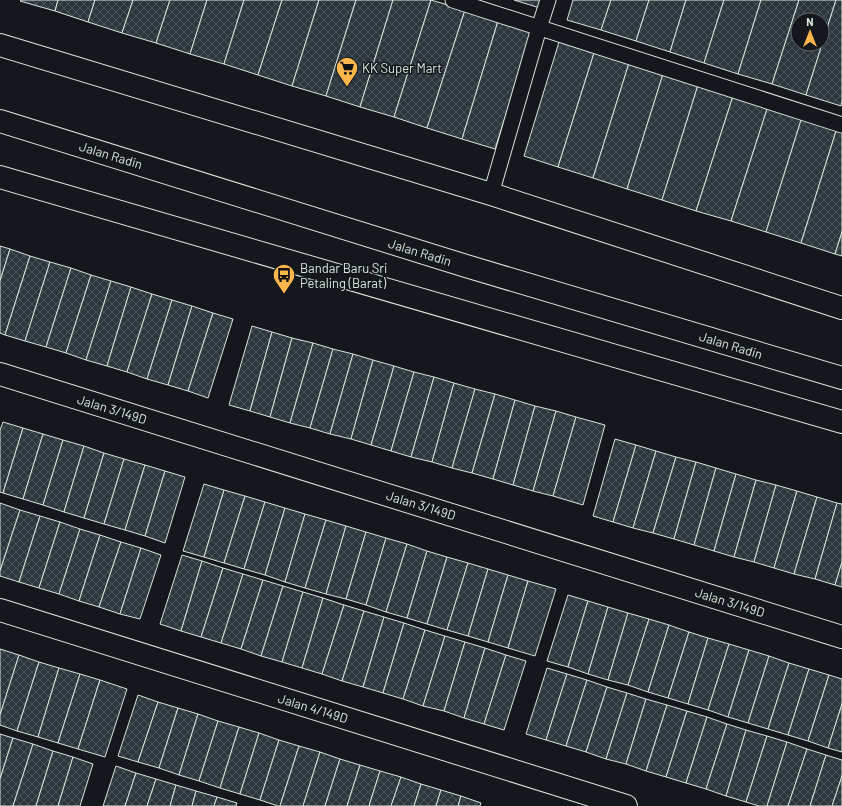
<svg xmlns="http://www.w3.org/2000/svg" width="842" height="806" viewBox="0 0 842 806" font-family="Barlow,sans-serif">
<defs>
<pattern id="building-cross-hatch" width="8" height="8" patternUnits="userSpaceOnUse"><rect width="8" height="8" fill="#2c363c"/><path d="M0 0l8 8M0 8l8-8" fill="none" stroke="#4a5358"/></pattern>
</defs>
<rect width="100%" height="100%" fill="#14181c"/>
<g fill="url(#building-cross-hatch)" stroke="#d8e6dc" fill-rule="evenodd">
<path d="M21 0H58L55 11 20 1Z"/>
<path d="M58 0H95L88 22 55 11Z"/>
<path d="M95 0H133L122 33 88 22Z"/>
<path d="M133 0H170L156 43 122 33Z"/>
<path d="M170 0H207L190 54 156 43Z"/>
<path d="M207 0H244L224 64 190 54Z"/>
<path d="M244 0H282L258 75 224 64Z"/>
<path d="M282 0H319L292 86 258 75Z"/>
<path d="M319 0H356L326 96 292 86Z"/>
<path d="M356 0H393L360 107 326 96Z"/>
<path d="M393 0H431L394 117 360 107Z"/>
<path d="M431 0 465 10 427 128 394 117Z"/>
<path d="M514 0H542L540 8Z"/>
<path d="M573 0H611L601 30 567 20Z"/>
<path d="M611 0H649L636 41 601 30Z"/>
<path d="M649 0H686L670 52 636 41Z"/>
<path d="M686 0H724L704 63 670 52Z"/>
<path d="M724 0H761L738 74 704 63Z"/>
<path d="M761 0H799L772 84 738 74Z"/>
<path d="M799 0H836L806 95 772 84ZM798 20H822V44H798Z"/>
<path d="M836 0H842V101L841 106 806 95Z"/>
<path d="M465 10 498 21 462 139 427 128Z"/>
<path d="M498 21 532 31 495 149 462 139Z"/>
<path d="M559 42 594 53 558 167 524 156Z"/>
<path d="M594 53 629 63 593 178 558 167Z"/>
<path d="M629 63 663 74 627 189 593 178Z"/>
<path d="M663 74 698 85 662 200 627 189Z"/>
<path d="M698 85 733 96 696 211 662 200Z"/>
<path d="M733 96 768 106 731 221 696 211Z"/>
<path d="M768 106 802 117 766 232 731 221Z"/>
<path d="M802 117 837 128 801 243 766 232Z"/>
<path d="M837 128 842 129V232L835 254 801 243Z"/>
<path d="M842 232V256L835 254Z"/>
<path d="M0 246 10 249 0 281Z"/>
<path d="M10 249 30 256 5 335 0 333V281Z"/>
<path d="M30 256 50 262 25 341 5 335Z"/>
<path d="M50 262 71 268 46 347 25 341Z"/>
<path d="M71 268 91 275 66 353 46 347Z"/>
<path d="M91 275 111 281 86 360 66 353Z"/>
<path d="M111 281 131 287 107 366 86 360Z"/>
<path d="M131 287 152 294 127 372 107 366Z"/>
<path d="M152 294 172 300 147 379 127 372Z"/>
<path d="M172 300 192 306 168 385 147 379Z"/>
<path d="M192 306 213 313 188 391 168 385Z"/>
<path d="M213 313 233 319 208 398 188 391Z"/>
<path d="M252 326 272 332 250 411 229 405Z"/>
<path d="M272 332 292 338 270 417 250 411Z"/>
<path d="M292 338 313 343 290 423 270 417Z"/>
<path d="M313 343 333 349 310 428 290 423Z"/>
<path d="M333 349 353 354 330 434 310 428Z"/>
<path d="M353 354 373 360 351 439 330 434Z"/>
<path d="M373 360 394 366 371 445 351 439Z"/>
<path d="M394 366 414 372 391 451 371 445Z"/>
<path d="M414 372 434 377 411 457 391 451Z"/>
<path d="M434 377 454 383 432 462 411 457Z"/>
<path d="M454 383 475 389 452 468 432 462Z"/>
<path d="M475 389 495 394 472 473 452 468Z"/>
<path d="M495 394 515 400 493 479 472 473Z"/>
<path d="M515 400 535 406 513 485 493 479Z"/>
<path d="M535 406 556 411 533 491 513 485Z"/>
<path d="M556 411 576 417 553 496 533 491Z"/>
<path d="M576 417 605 425 583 505 553 496Z"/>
<path d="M3 422 23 428 3 493 0 492V430Z"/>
<path d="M23 428 43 434 23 499 3 493Z"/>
<path d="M43 434 63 440 43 505 23 499Z"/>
<path d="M615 439 636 445 613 522 593 516Z"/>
<path d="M63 440 84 446 64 512 43 505Z"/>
<path d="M636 445 656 451 633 528 613 522Z"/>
<path d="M84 446 104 453 84 518 64 512Z"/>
<path d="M656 451 676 457 653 533 633 528Z"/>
<path d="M104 453 124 459 104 524 84 518Z"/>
<path d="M676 457 696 462 674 539 653 533Z"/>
<path d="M124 459 145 465 125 530 104 524Z"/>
<path d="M696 462 716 468 694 545 674 539Z"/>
<path d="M145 465 165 471 145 536 125 530Z"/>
<path d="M716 468 736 474 714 551 694 545Z"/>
<path d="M165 471 185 477 165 543 145 536Z"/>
<path d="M736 474 756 480 734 557 714 551Z"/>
<path d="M756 480 776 485 754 562 734 557Z"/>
<path d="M204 484 224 490 204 557 183 551Z"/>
<path d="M776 485 797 491 774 568 754 562Z"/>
<path d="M224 490 245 496 224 563 204 557Z"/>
<path d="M797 491 817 497 794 574 774 568Z"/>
<path d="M245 496 265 502 244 569 224 563Z"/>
<path d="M817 497 837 503 815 579 794 574Z"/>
<path d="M265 502 285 508 265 575 244 569Z"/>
<path d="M0 503 20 510 0 571Z"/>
<path d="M837 503 842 504V562L835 585 815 579Z"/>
<path d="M285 508 305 514 285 582 265 575Z"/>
<path d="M20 510 40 516 19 582 0 576V571Z"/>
<path d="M305 514 326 520 305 588 285 582Z"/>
<path d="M40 516 60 522 39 588 19 582Z"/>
<path d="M326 520 346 526 326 594 305 588Z"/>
<path d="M60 522 80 529 59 594 39 588Z"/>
<path d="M346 526 366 532 346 599 326 594Z"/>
<path d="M80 529 100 535 79 601 59 594Z"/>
<path d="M366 532 386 538 366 605 346 599Z"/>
<path d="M100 535 121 542 99 607 79 601Z"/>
<path d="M386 538 407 544 386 612 366 605Z"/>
<path d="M121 542 141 548 120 614 99 607Z"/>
<path d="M407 544 427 551 407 618 386 612Z"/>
<path d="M141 548 161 555 140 619 120 614Z"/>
<path d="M427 551 447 557 427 624 407 618Z"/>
<path d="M182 555 202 561 181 631 160 624Z"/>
<path d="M447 557 468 563 447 630 427 624Z"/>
<path d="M202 561 223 568 201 637 181 631Z"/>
<path d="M842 562V587L835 585Z"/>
<path d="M468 563 488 569 468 636 447 630Z"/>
<path d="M223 568 243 574 221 643 201 637Z"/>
<path d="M488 569 508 575 488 642 468 636Z"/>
<path d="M243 574 263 580 241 649 221 643Z"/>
<path d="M508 575 528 581 508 648 488 642Z"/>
<path d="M263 580 283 586 261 656 241 649Z"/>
<path d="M528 581 556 589 535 656 508 648Z"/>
<path d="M283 586 303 592 282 662 261 656Z"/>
<path d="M303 592 323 598 302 668 282 662Z"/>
<path d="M568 595 588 601 568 667 547 661Z"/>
<path d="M323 598 344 605 322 674 302 668Z"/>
<path d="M588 601 608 607 588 674 568 667Z"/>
<path d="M344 605 364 611 342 681 322 674Z"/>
<path d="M608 607 628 613 608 680 588 674Z"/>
<path d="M364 611 384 617 363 687 342 681Z"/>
<path d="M628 613 649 619 628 685 608 680Z"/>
<path d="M384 617 404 623 383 693 363 687Z"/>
<path d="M649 619 669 625 648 692 628 685Z"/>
<path d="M404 623 425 630 403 699 383 693Z"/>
<path d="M669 625 689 632 668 698 648 692Z"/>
<path d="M425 630 445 636 423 706 403 699Z"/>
<path d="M689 632 708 638 688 704 668 698Z"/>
<path d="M445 636 465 642 444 711 423 706Z"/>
<path d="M708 638 729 644 708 710 688 704Z"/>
<path d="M465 642 485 648 464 718 444 711Z"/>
<path d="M729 644 749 650 728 717 708 710Z"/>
<path d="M485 648 506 655 484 724 464 718Z"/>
<path d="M0 649 19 655 0 715Z"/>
<path d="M749 650 769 656 748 723 728 717Z"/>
<path d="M19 655 39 662 17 731 0 725V715Z"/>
<path d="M506 655 526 661 504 730 484 724Z"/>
<path d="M769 656 789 663 768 729 748 723Z"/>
<path d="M39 662 59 668 38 737 17 731Z"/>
<path d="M789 663 809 669 788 735 768 729Z"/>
<path d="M59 668 80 674 58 743 38 737Z"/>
<path d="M547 668 567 674 546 740 526 734Z"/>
<path d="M809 669 829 675 808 741 788 735Z"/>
<path d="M80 674 100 680 78 749 58 743Z"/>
<path d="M567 674 587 680 566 746 546 740Z"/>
<path d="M829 675 842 679V704L828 748 808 741Z"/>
<path d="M100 680 127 689 105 757 78 749Z"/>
<path d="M587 680 607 687 586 752 566 746Z"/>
<path d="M607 687 627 693 606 759 586 752Z"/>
<path d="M627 693 646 699 626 764 606 759Z"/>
<path d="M138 695 158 702 138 762 118 756Z"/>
<path d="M646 699 667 705 646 771 626 764Z"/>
<path d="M158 702 178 708 159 768 138 762Z"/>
<path d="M842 704V752L828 748Z"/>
<path d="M667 705 687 711 666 777 646 771Z"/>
<path d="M178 708 198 714 179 775 159 768Z"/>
<path d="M687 711 707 717 686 783 666 777Z"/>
<path d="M198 714 218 721 199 781 179 775Z"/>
<path d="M707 717 727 724 706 789 686 783Z"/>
<path d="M218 721 239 727 220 788 199 781Z"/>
<path d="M727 724 746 730 726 796 706 789Z"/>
<path d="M239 727 259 733 240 794 220 788Z"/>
<path d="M746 730 767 736 746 802 726 796Z"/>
<path d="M259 733 279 740 260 800 240 794Z"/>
<path d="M0 734 13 738 0 779Z"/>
<path d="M767 736 787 742 767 806H759L746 802Z"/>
<path d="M13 738 33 744 13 806H0V779Z"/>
<path d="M279 740 299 746 280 806H278L260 800Z"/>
<path d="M787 742 807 749 788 806H767Z"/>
<path d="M33 744 53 751 36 806H13Z"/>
<path d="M299 746 320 752 303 806H280Z"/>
<path d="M807 749 826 755 810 806H788Z"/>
<path d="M53 751 73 757 58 806H36Z"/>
<path d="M320 752 340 759 325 806H303Z"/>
<path d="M826 755 842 760V776L832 806H810Z"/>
<path d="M73 757 93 764 80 806H58Z"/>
<path d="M340 759 360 765 347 806H325Z"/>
<path d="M360 765 380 771 369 806H347Z"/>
<path d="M116 766 136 773 125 806H103Z"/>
<path d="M380 771 401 777 391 806H369Z"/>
<path d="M136 773 156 779 147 806H125Z"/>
<path d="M842 776V806H832Z"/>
<path d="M401 777 421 784 414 806H391Z"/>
<path d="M156 779 176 785 170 806H147Z"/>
<path d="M421 784 441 790 436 806H414Z"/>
<path d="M176 785 196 791 192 806H170Z"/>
<path d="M441 790 461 796 458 806H436Z"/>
<path d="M196 791 217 797 214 806H192Z"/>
<path d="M461 796 481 803 480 806H458Z"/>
<path d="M217 797 237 803 236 806H214Z"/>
</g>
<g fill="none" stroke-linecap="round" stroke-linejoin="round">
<g stroke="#d8e6dc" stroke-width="17">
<g id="service">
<path d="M453 0 842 125"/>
<path d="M491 194 539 28 548 0"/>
</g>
</g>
<g stroke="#d8e6dc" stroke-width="24">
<g id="minor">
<path d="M0 45 491 194 842 308"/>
<path d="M0 374 842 637"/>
<path d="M0 610 626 806"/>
</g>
</g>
<g stroke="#d8e6dc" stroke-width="24">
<g id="tertiary">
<path d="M0 121 466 266 842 378"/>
<path d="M0 177 842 422"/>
</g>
</g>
<use href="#service" stroke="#14181c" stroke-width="15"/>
<use href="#minor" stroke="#14181c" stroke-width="22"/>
<use href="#tertiary" stroke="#14181c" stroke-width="22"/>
</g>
<defs>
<g id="supermarket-pin" transform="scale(1.15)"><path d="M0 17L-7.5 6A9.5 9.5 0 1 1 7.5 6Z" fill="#ffb74d" stroke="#14181c"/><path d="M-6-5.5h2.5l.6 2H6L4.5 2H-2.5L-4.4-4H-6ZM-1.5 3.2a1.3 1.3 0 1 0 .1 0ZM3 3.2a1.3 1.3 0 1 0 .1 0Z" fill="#111"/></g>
<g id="bus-pin" transform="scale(1.15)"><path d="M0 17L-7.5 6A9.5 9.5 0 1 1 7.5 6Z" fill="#ffb74d" stroke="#14181c"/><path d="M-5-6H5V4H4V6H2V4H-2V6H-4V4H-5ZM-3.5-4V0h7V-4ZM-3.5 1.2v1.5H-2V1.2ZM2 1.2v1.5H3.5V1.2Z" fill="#111"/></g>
</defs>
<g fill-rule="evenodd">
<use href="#supermarket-pin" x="347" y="68"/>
<use href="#bus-pin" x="284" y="275"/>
</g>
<g text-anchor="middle" stroke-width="3" stroke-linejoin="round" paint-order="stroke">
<g font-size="13" fill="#d8e6dc" stroke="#14181c" text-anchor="start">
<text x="362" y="73">KK Super Mart</text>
<text x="300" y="273">Bandar Baru Sri<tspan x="300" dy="15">Petaling (Barat)</tspan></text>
</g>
<g font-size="13" fill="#d8e6dc" stroke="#14181c">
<text transform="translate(111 155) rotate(17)" y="5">Jalan Radin</text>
<text transform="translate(420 252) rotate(17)" y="5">Jalan Radin</text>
<text transform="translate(731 345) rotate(17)" y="5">Jalan Radin</text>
<text transform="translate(112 409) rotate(17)" y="5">Jalan 3/149D</text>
<text transform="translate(421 505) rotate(17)" y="5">Jalan 3/149D</text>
<text transform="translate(730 602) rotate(17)" y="5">Jalan 3/149D</text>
<text transform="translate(313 708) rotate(17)" y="5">Jalan 4/149D</text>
</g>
</g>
<g transform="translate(810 32)"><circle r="19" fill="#14181c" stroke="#626a69"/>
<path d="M0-3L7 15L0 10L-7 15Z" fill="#ffb74d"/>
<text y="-6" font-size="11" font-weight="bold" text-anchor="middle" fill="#d8e6dc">N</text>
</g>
</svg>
